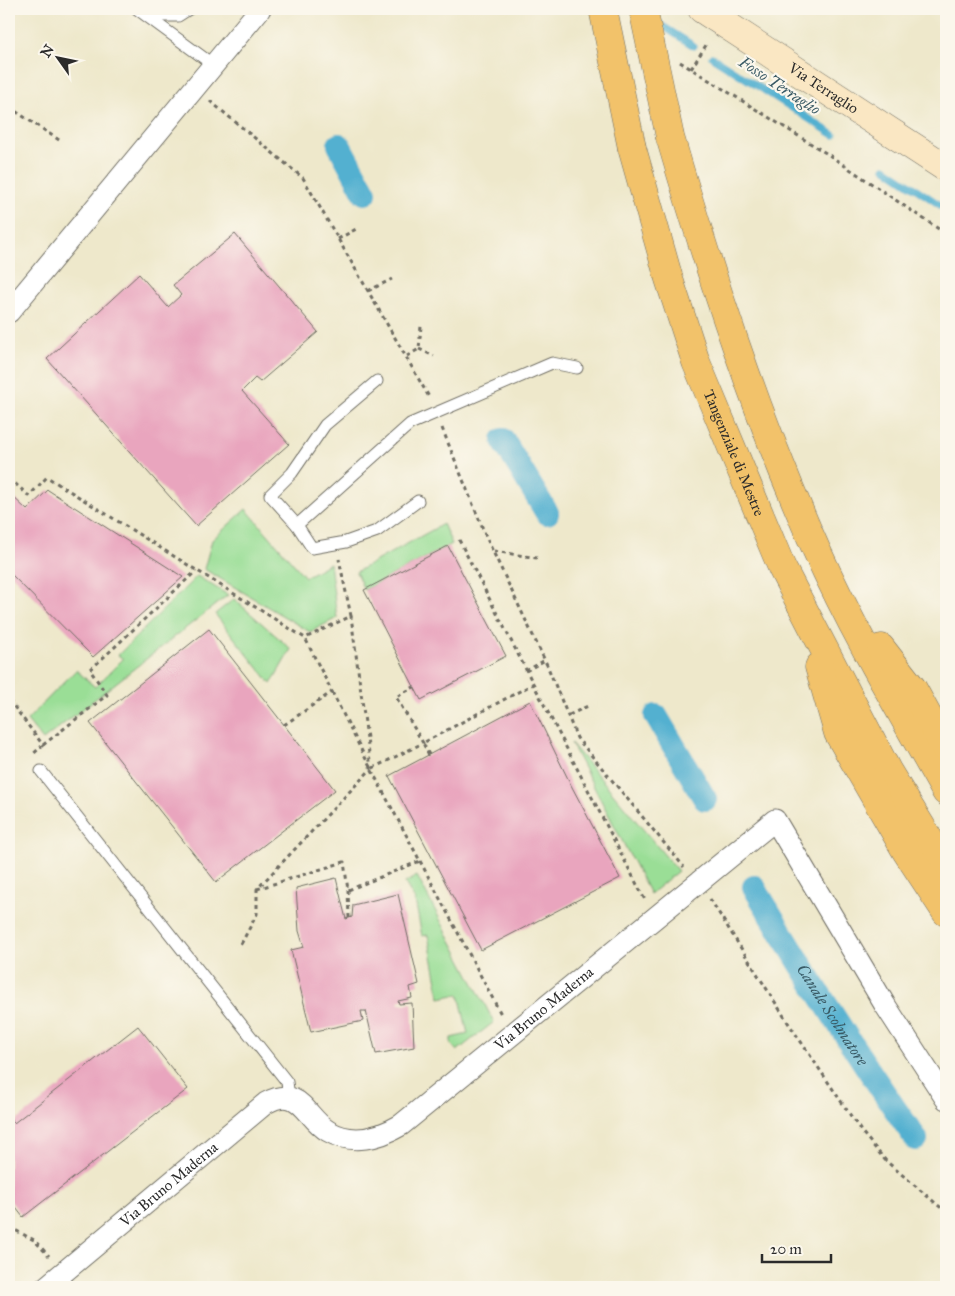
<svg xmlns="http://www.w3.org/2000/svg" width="955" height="1296" viewBox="0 0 955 1296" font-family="'IM FELL Great Primer',serif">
<rect width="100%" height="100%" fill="#fbf7ec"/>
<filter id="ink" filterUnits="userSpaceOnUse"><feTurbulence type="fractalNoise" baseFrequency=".02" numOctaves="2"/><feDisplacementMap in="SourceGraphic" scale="10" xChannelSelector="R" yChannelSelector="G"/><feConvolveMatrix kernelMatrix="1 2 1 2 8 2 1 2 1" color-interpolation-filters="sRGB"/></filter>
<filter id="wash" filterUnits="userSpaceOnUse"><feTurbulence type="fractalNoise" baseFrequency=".0096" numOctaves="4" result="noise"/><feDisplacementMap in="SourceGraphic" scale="20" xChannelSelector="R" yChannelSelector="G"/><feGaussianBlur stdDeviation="1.12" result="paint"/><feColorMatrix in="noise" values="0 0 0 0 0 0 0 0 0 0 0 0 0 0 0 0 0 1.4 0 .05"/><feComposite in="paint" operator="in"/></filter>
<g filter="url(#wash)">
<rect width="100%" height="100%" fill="#eee8cb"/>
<g fill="#9ade96" stroke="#628460">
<path d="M246 509 305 577 330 563 337 618 310 632 204 569 212 540Z"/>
<path d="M443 524 452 544 364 590 356 572Z"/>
<path d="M197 576 228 595 43 740 27 720 76 670 95 687 123 659 118 655Z"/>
<path d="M234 599 291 649 271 684 215 614Z"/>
<path d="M571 743 678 871 650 894Z"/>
<path d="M417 876 494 1022 457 1051 451 1044V1038L468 1034 459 994 440 998 428 935 422 936 415 900 405 883Z"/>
</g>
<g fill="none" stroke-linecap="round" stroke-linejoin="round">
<g stroke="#52b0d0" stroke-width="7">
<path d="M653 20 694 46"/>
<path d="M712 57 834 135"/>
<path d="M885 168 946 209"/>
</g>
<g stroke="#52b0d0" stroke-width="24">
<path d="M339 145 365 193"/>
<path d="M503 440 547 513"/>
<path d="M656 716 705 799"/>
<path id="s1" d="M754 887C805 973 858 1057 916 1139"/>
</g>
</g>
<g id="blocks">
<g fill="#e9a5be">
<path d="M235 234 318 332 260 382 255 378 242 391 289 444 196 526 47 359 139 274 168 307 181 295 173 285Z"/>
<path d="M48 490 183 577 93 657 9 572V493L27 510Z"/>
<path d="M448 546 506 656 421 700 364 590Z"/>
<path d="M209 629 335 790 216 882 90 723Z"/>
<path d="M530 701 572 787 620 878 481 950 389 776Z"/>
<path d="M336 878 346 919 352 917 353 905 398 894 419 984 410 987 412 998 398 1001 399 1004 412 1003 414 1047 376 1054 366 1011H361L363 1021 311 1032 291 950 304 947 299 931 296 888Z"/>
<path d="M138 1026 188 1089 23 1217 9 1199V1117L14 1123Z"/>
</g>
</g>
</g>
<g filter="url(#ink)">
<use href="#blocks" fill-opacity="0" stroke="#6f6d63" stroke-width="1"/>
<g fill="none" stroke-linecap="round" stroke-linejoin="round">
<g stroke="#6f6d63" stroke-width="13">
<g id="service">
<path d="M137 9 212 64"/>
<path d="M149 16H178L189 9"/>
<path d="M418 501 377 531 346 542 312 548 297 525 410 424 552 363 577 368"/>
<path d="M297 525 270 495 292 473 325 425 377 381"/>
<path d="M41 771 287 1082 289 1097"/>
</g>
</g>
<g stroke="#6f6d63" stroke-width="23">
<g id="minor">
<path d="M9 312 260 9"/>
<path id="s2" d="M46 1287 266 1103C300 1084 305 1117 328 1131 352 1145 379 1138 401 1125L775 820 885 1005 946 1099"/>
</g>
</g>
<g stroke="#6f6d63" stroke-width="29">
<g id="secondary">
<path id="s3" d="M702 9 946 168"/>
</g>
</g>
<g stroke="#6f6d63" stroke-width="29">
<g id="motorway">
<path d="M670 137C711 277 756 415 816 549 854 633 901 712 946 792"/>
<path id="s4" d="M632 148 669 279 696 362 782 568 887 770 946 867"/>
<path d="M881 648 913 689 946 749"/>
<path d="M819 667 838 733 906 851 946 912"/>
</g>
</g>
<g stroke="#6f6d63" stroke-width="3" stroke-dasharray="4 4" stroke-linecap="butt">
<path d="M680 62 829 155 946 234"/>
<path d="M691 69 708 42"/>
<path d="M210 101 303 178 429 397"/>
<path d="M9 107 62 142"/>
<path d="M338 239 358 228"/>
<path d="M368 291 392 279"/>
<path d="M419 349 434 356"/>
<path d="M407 356 419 349 421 326"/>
<path d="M442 428 487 539 547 665 577 738 684 867"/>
<path d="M9 478 29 496 47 477 305 638 351 616 339 559"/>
<path d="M459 540 645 900"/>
<path d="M494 551 537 558"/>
<path d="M526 671 545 660"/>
<path d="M332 692 371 769 423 743 396 697 414 687"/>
<path d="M9 700 43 745 32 755"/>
<path d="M569 715 588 706"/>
<path d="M284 725 332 692 305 638"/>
<path d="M43 745 107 695 90 670 196 571"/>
<path d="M429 755 423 743 533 684"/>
<path d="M420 861 502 1016"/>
<path d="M257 889 344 862 348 890 420 861 371 769"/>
<path d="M348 890 349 918"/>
<path d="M710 899 787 1021 861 1131 886 1161 946 1212"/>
<path d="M241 944 257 914V889L371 769 351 616"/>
<path d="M9 1227 34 1240 49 1256"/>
</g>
<use href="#service" stroke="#fff" stroke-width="11"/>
<use href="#minor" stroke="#fff" stroke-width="21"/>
<use href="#secondary" stroke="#fae7c3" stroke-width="28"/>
<use href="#motorway" stroke="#f2c26a" stroke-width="28"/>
<g stroke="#6f6d63" stroke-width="29" stroke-linecap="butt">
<g id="motorway-bridge">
<path d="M603 9 632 148"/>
<path d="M643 9 670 137"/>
</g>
</g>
<use href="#motorway-bridge" stroke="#f2c26a" stroke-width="28"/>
</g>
</g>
<g text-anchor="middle" stroke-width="4.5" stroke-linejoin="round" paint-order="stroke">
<g font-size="15" fill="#2b2b2b" stroke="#fbf7ec">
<text dy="5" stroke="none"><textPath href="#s3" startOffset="145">Via Terraglio</textPath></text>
<text dy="5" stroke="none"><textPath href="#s4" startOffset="322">Tangenziale di Mestre</textPath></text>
<text dy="5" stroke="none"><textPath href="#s2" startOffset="624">Via Bruno Maderna</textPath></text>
<text dy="5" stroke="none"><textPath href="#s2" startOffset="160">Via Bruno Maderna</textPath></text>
</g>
<g font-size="16" font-style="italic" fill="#395a65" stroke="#fbf7ec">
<text transform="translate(780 85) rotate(33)" y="6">Fosso Terraglio</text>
<text dy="6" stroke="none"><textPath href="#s1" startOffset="150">Canale Scolmatore</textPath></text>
</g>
</g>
<rect width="955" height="1296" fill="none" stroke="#fbf7ec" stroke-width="30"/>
<g transform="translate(58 58) rotate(303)" stroke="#fbf7ec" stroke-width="4" paint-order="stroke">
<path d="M0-4L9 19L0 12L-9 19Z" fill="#2b2b2b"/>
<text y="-8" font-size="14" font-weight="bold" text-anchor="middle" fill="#2b2b2b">N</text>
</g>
<path d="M762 1254v8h69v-8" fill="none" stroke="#2b2b2b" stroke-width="2.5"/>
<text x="770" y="1254" font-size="15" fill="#2b2b2b" stroke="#fbf7ec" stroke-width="4" paint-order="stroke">20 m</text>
</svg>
